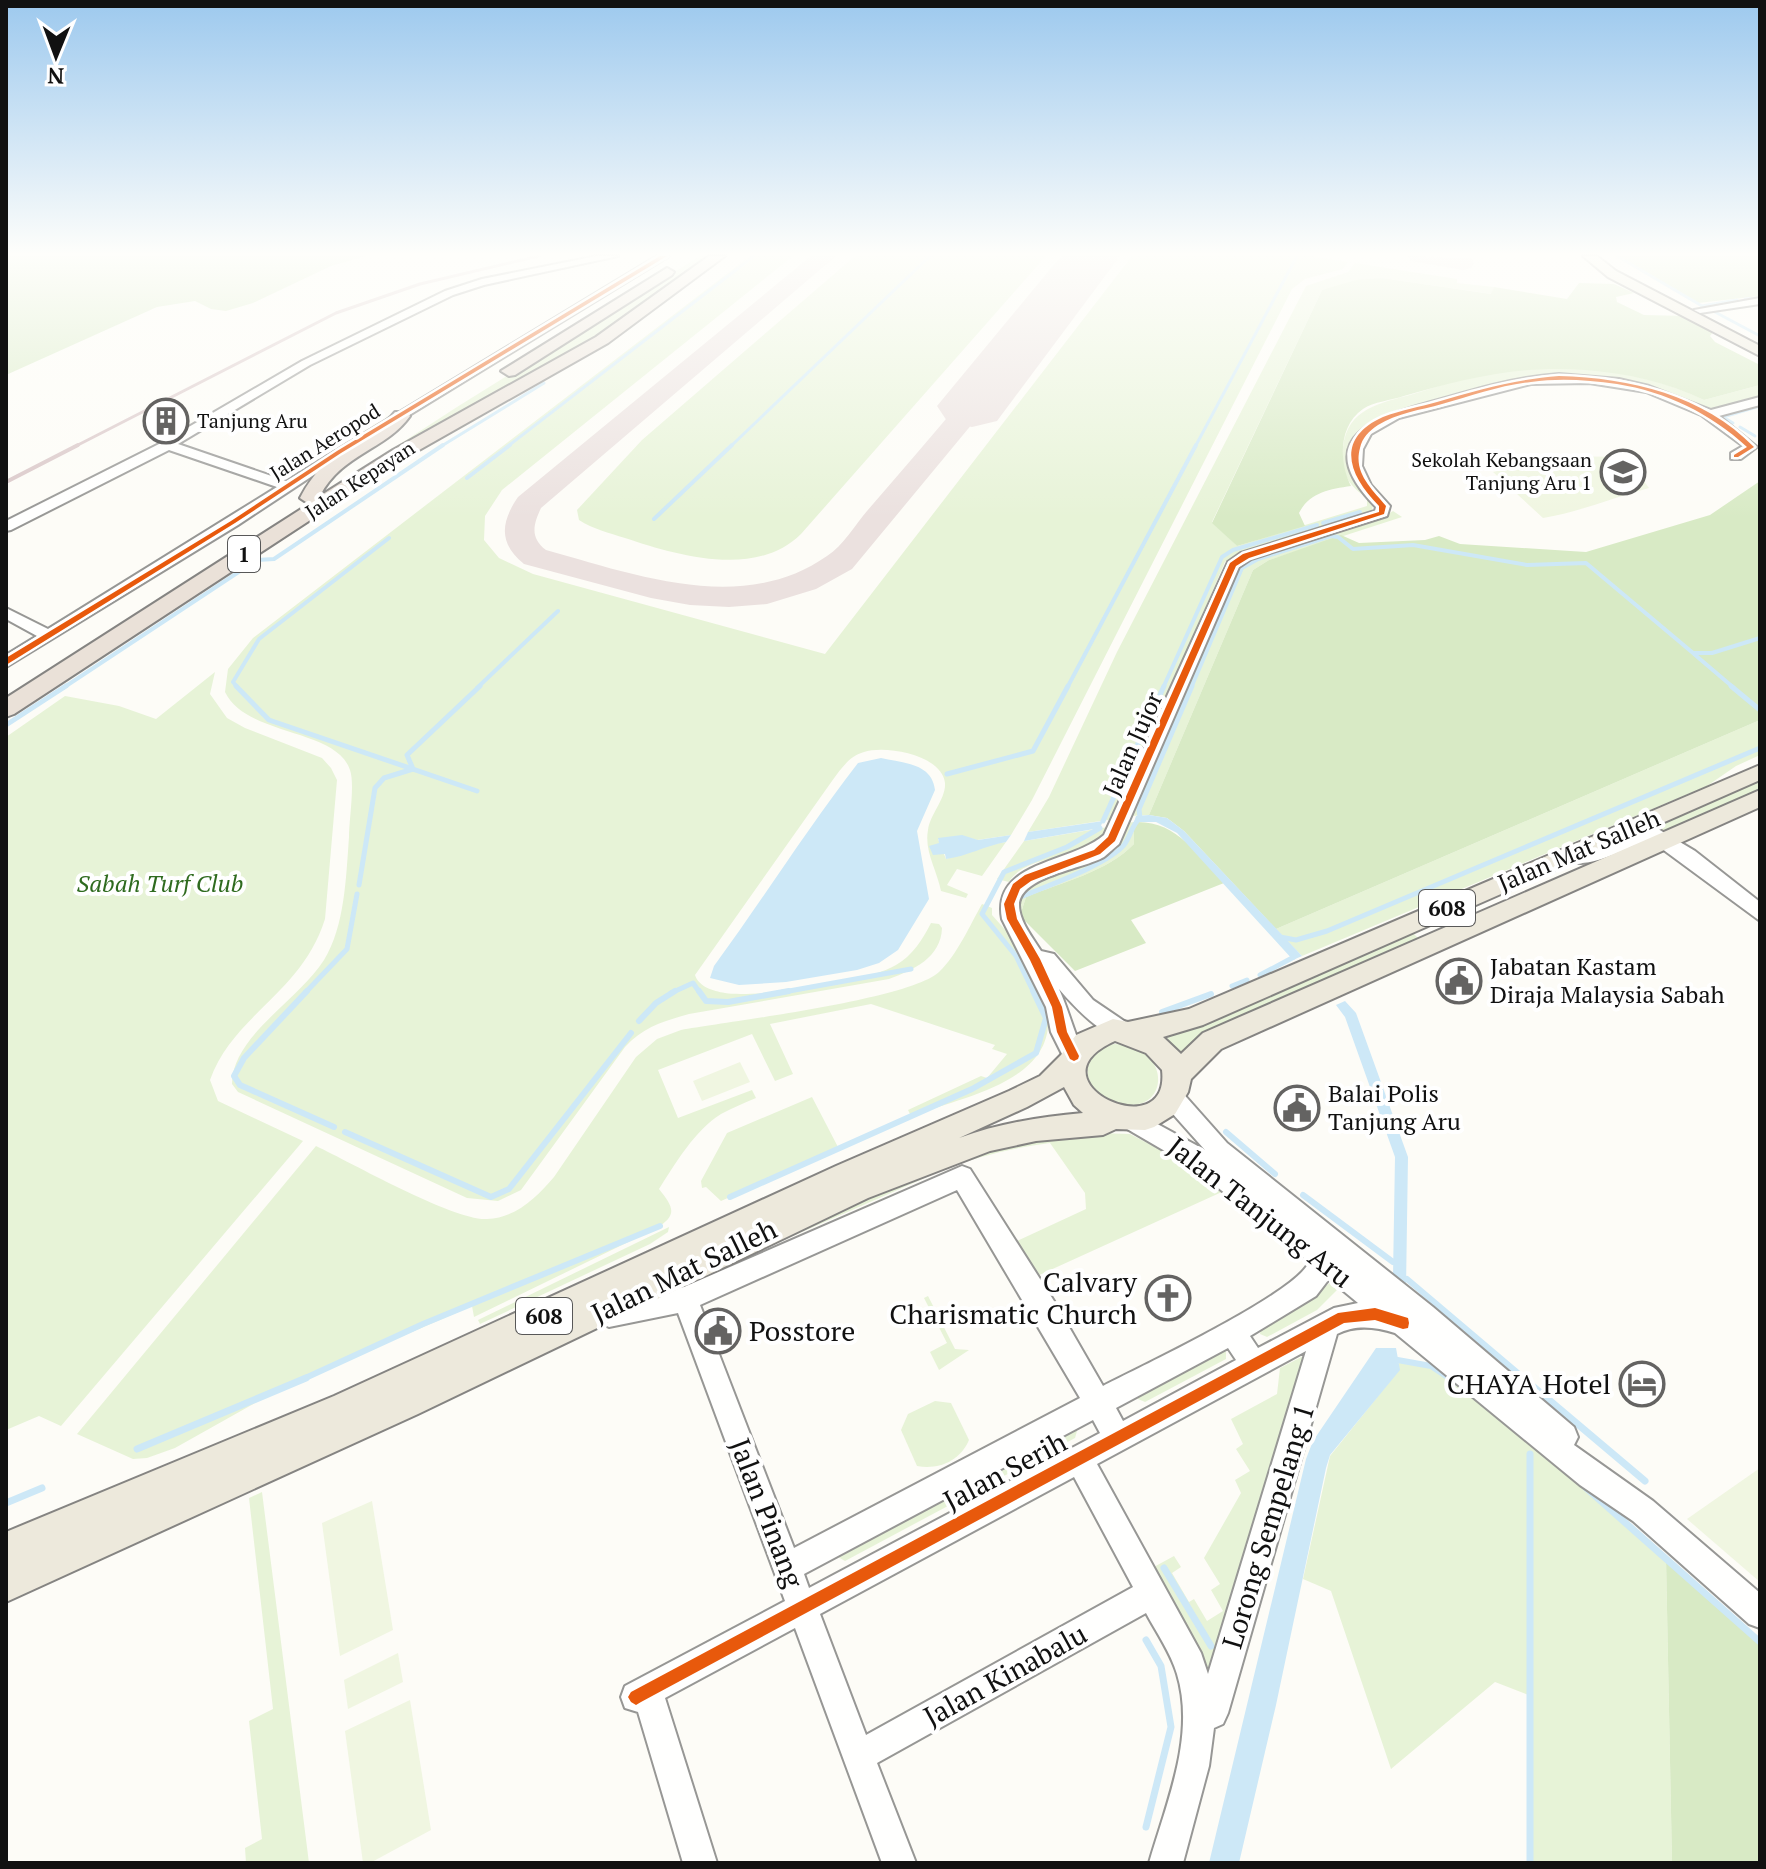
<svg xmlns="http://www.w3.org/2000/svg" width="1766" height="1869" viewBox="0 0 1766 1869" font-family="'PT Serif',serif">
<rect width="100%" height="100%" fill="#fdfcf7"/>
<g fill="#e7f3d7">
<path d="M700 256H709L596 337 379 459 6 700 457 407Z"/>
<path d="M750 256H793L502 490 485 516 484 540 499 558 533 574 825 654 1132 256H1312L1348 262 1343 269 1305 279 1292 289 1032 800 1011 835 977 840 962 836 938 839 946 859 981 846 1006 842 982 876 957 869 947 885 968 894 966 898 941 891C937 870 924 851 928 830 930 814 946 799 945 783 942 755 886 745 864 752 849 756 841 769 832 781L695 975C699 987 713 991 725 993 757 998 869 982 896 965 912 956 923 939 931 923L939 924 942 928C941 958 913 970 889 979L689 1014C664 1021 643 1027 625 1047L521 1190 498 1201 467 1198 238 1092 232 1084C232 1036 299 1000 324 960 345 926 346 877 349 837 349 820 355 784 350 770 336 728 247 737 225 692L228 669 253 638Z"/>
<path d="M855 256H1046L801 534C756 579 676 555 625 538 609 533 593 529 579 520L577 510 642 440Z"/>
<path d="M1355 263 1457 279V283L1494 287 1492 294 1382 278 1322 290 1212 522 1237 546 1367 506V498C1347 484 1340 472 1343 447 1347 408 1381 403 1413 394 1440 386 1468 376 1496 372 1562 361 1643 370 1704 400L1760 385V398L1708 410 1679 399 1606 380 1510 381 1380 417 1361 429 1349 450V472L1354 483 1373 503 1372 511 1241 553 1225 562 1114 819 1028 832 1049 797 1117 652 1306 286 1348 272Z"/>
<path d="M1393 511 1402 517 1269 560 1253 570 1149 815 1130 816 1236 566 1245 560 1385 516Z"/>
<path d="M215 672 210 694 227 718 245 728 322 758 331 768 337 780 325 919C302 993 233 1015 210 1080L218 1101 303 1141 61 1426 39 1416 6 1430V737L65 696 119 706 156 719Z"/>
<path d="M1760 720V755L1736 766 1707 786 1302 956 1276 929Z"/>
<path d="M1760 781V790L1664 833 1656 827Z"/>
<path d="M1134 822V844C1107 872 1062 882 1026 897L1020 916 1016 909 1019 892 1127 823Z"/>
<path d="M1108 827C1093 864 1028 850 1009 882L997 879 1024 841Z"/>
<path d="M982 904 992 908V915L1025 952 1019 954C1027 967 1039 982 1044 997 1070 1079 968 1095 911 1116L908 1110 981 1076 987 1078 1007 1054 992 1049 995 1045 871 1004 770 1024 793 1074 775 1081 752 1034 658 1070 678 1118 752 1090 756 1098C744 1103 732 1108 721 1114 695 1130 675 1164 659 1189 674 1208 678 1215 655 1229L474 1317 472 1306 278 1390 175 1448 147 1458 133 1459 77 1434 316 1146C352 1163 454 1221 487 1219 516 1218 537 1197 554 1177L636 1057 657 1039 681 1030C731 1021 908 1000 939 972 957 955 970 925 982 904Z"/>
<path d="M1412 932 1419 939 1180 1055 1166 1037 1200 1025Z"/>
<path d="M1114 1044C1174 1045 1171 1118 1117 1103 1107 1101 1097 1095 1092 1086 1080 1066 1094 1049 1114 1044Z"/>
<path d="M812 1097 839 1149 721 1201 706 1187 702 1188 701 1181 727 1133Z"/>
<path d="M1065 1132 1130 1134 1182 1161 1224 1191 1035 1277 1017 1241 1086 1209 1085 1193 1050 1143C1012 1148 979 1156 943 1170L654 1297 971 1147Z"/>
<path d="M669 1227 668 1232 650 1244 480 1324 478 1320Z"/>
<path d="M1332 1281 1339 1286 1338 1289 1317 1310 1267 1337 1260 1334 1261 1327 1307 1302Z"/>
<path d="M928 1296 955 1349 969 1350 939 1370 930 1352 947 1343 924 1298Z"/>
<path d="M1223 1350 1226 1352V1359L1145 1402 1138 1399V1395Z"/>
<path d="M1313 1351 1212 1685 1152 1568 1174 1556 1181 1567 1172 1573 1189 1602 1194 1599 1207 1621 1223 1611 1211 1590 1220 1584 1204 1558 1241 1493 1235 1480 1250 1471 1236 1449 1243 1444 1231 1419 1277 1394 1280 1368Z"/>
<path d="M1398 1358 1431 1366 1504 1417 1666 1558 1672 1863H1530L1531 1696 1495 1682 1391 1769 1331 1591 1303 1579 1330 1456 1399 1370Z"/>
<path d="M935 1401 951 1403 969 1440C960 1461 939 1470 917 1466L901 1430 908 1414Z"/>
<path d="M1073 1428 1077 1431 1075 1438 845 1561 838 1557V1552Z"/>
<path d="M262 1492 309 1863H246L245 1848 262 1839 249 1721 273 1709 249 1498Z"/>
</g>
<g fill="#d8eac5">
<path d="M6 256H366L331 266 253 303 226 311 211 309 195 301 157 307 6 375Z"/>
<path d="M1619 256H1760V296L1698 303Z"/>
<path d="M1382 278 1491 294 1494 287 1567 299 1579 283 1614 284 1634 293 1616 297 1617 302 1644 315 1686 316 1714 331 1710 336 1715 342 1760 365V385L1704 400C1667 382 1626 373 1585 370 1520 365 1467 378 1404 396 1392 400 1373 402 1363 409 1338 426 1339 463 1351 486 1329 489 1309 493 1299 513L1305 526 1237 546 1212 523 1322 290 1356 280Z"/>
<path d="M1760 481V720L1276 929 1184 831 1167 818 1149 815 1253 570 1269 560 1341 535 1359 543 1425 540 1439 536 1460 544 1586 552 1710 515Z"/>
<path d="M1134 822C1177 820 1196 854 1224 883L1131 920 1146 943 1075 971 1020 916 1026 897C1062 882 1107 872 1134 844Z"/>
<path d="M1666 1558 1760 1642V1863H1672Z"/>
</g>
<g fill="#f0f6e1">
<path d="M1490 455 1626 457 1649 488C1612 498 1579 512 1543 518L1493 472 1510 468Z"/>
<path d="M740 1062 750 1082 702 1101 693 1081Z"/>
<path d="M1760 1468V1582L1687 1519Z"/>
<path d="M372 1501 393 1630 340 1656 322 1523Z"/>
<path d="M398 1653 403 1682 348 1709 344 1680Z"/>
<path d="M410 1700 431 1830 370 1863H363L345 1731Z"/>
</g>
<g fill="#cde8f7">
<path d="M881 758C903 763 932 763 935 790L917 831 929 899 898 950 879 963 857 970 786 982 739 985 710 978 714 966C763 899 807 829 858 763Z"/>
<path d="M1149 815 1167 818 1184 831 1302 956 1293 960 1177 833 1156 822H1134L1136 816Z"/>
<path d="M1103 821 1100 828 1024 841 1028 832Z"/>
<path d="M962 835 978 840 1011 835 1006 842C984 846 968 856 946 859L945 854 933 855 929 846 939 843 938 838Z"/>
<path d="M1345 1001 1356 1013 1408 1157 1406 1288 1393 1276 1395 1157 1345 1017 1336 1005Z"/>
<path d="M1376 1348H1396L1400 1370 1330 1455 1326 1468 1276 1705 1239 1863H1209L1306 1459 1313 1441Z"/>
</g>
<g fill="none" stroke-linecap="round" stroke-linejoin="round">
<g stroke="#cde8f7" stroke-width="3">
<path d="M1617 256 1702 306 1737 300"/>
<path d="M1745 299 1760 298"/>
<path d="M1715 312 1760 336"/>
<path d="M1733 423 1723 417 1760 406"/>
<path d="M1740 427 1755 436"/>
<path d="M440 447 544 383"/>
<path d="M507 447 754 256"/>
<path d="M730 447 930 256"/>
<path d="M1195 447 1297 256"/>
</g>
<g stroke="#cde8f7" stroke-width="4">
<path d="M467 478 510 445"/>
<path d="M654 519 732 445"/>
<path d="M1323 523 1360 512"/>
<path d="M1694 654 1734 688"/>
<path d="M63 688 257 560 274 559 443 445"/>
<path d="M238 688 233 682 259 639 389 538"/>
<path d="M477 688 558 611"/>
<path d="M1067 688 1196 445"/>
<path d="M1163 688 1222 557 1233 550 1317 525"/>
<path d="M1191 688 1242 568 1258 559 1331 536 1338 537 1353 549 1413 545 1527 565 1586 563 1693 653H1712L1760 638"/>
</g>
<g stroke="#cde8f7" stroke-width="5">
<path d="M236 686 269 720 477 791"/>
<path d="M1731 686 1760 710"/>
<path d="M6 725 66 686"/>
<path d="M947 774 1033 751 1068 686"/>
<path d="M1103 821 1164 686"/>
<path d="M359 885 375 788 384 778 413 769 407 755 480 686"/>
<path d="M1021 897C1046 886 1107 865 1124 845 1131 836 1131 826 1140 818L1139 809 1192 686"/>
<path d="M1280 937 1296 940 1327 931 1760 748"/>
<path d="M1260 975 1294 957"/>
<path d="M1232 986 1247 980"/>
<path d="M305 993 347 949 357 894"/>
<path d="M671 993 693 983 700 993"/>
<path d="M778 993 911 969"/>
<path d="M1034 993 1016 956 982 914 1004 872 1067 847 1100 828"/>
</g>
<g stroke="#cde8f7" stroke-width="6">
<path d="M307 991 244 1058 234 1076 240 1085 334 1127"/>
<path d="M699 991 706 1001 728 1002 789 991"/>
<path d="M1162 1012 1211 994"/>
<path d="M639 1021 656 1003 675 991"/>
<path d="M345 1132 491 1197 509 1189 631 1033"/>
<path d="M1226 1132 1275 1174"/>
<path d="M1303 1195 1393 1262"/>
<path d="M730 1197 972 1089 1036 1053 1046 1018 1033 991"/>
<path d="M1407 1279 1526 1380"/>
<path d="M1392 1359 1431 1366 1452 1380"/>
<path d="M301 1380 423 1324 660 1226"/>
</g>
<g stroke="#cde8f7" stroke-width="7">
<path d="M1449 1378 1456 1382"/>
<path d="M1523 1378 1645 1481"/>
<path d="M137 1449 306 1378"/>
<path d="M1530 1454V1863"/>
<path d="M1585 1487 1760 1642"/>
<path d="M6 1503 42 1488"/>
<path d="M1164 1568 1211 1646"/>
<path d="M1146 1640 1161 1666 1171 1727 1146 1827"/>
</g>
<g fill="#ebe1df" fill-rule="evenodd">
<path d="M811 256H836L541 508C533 525 530 538 546 550 636 575 743 615 827 556 843 546 855 525 867 511 899 474 931 437 962 400H982L986 406 982 412 852 569 816 589 767 604 729 607 690 605 651 598 524 564C498 543 501 522 518 497Z"/>
<path d="M1408 256 1471 258 1474 263 1471 268 1463 270 1411 261Z"/>
</g>
<path fill="#ebe1df" fill-rule="evenodd" d="M1061 256H1120L997 421 972 427 947 421 937 406Z"/>
<g stroke="#979795" stroke-width="4">
<g id="minor">
<path d="M597 256H618L484 285 453 295 310 365 178 444 286 481 657 256H669L344 455 238 525 6 667V655L37 636 6 619V608L48 629 277 487 169 450 11 530 6 531V521L163 442 302 361 445 291 482 279Z"/>
<path d="M1760 298V304L1700 313 1694 310Z"/>
<path d="M1559 374 1619 379 1649 386 1711 410 1760 397V405L1719 416 1757 447 1741 459H1731V453L1743 446 1701 415 1646 392 1589 383 1531 384 1399 418 1371 434 1363 449 1362 466 1371 485 1390 506 1387 516 1251 559 1239 567 1119 844C1114 848 1109 853 1104 857 1084 869 1020 876 1019 905 1019 921 1033 938 1041 951L1054 954 1093 1000 1130 1025 1133 1031 1130 1037C1108 1045 1072 1004 1059 989 1069 1011 1074 1034 1085 1056L1082 1062 1074 1065 1066 1062 1051 1032 1046 1007 1002 919C991 861 1070 864 1104 835L1228 562 1241 553 1375 511 1376 507C1306 436 1379 416 1438 400 1479 388 1517 377 1559 374Z"/>
<path d="M1653 826 1695 851 1760 902V921L1650 840C1628 845 1578 879 1561 854 1569 842 1584 851 1597 847 1617 841 1632 828 1653 826Z"/>
<path d="M1172 1087 1180 1090 1227 1143 1433 1307 1574 1427 1578 1437 1574 1445 1653 1501 1760 1593V1628L1749 1624 1633 1521 1580 1485 1395 1333C1376 1327 1356 1324 1337 1334L1228 1713 1223 1724 1214 1728 1209 1766 1183 1863H1149C1166 1804 1196 1736 1177 1674 1171 1653 1156 1632 1146 1613L877 1763 916 1863H882L795 1628 665 1698 717 1863H683L638 1712 625 1708 621 1697 625 1686 785 1601 678 1313 609 1327 600 1323 596 1314 600 1305 684 1287 962 1166 970 1169 1054 1301 1103 1386C1140 1367 1297 1293 1309 1262L1194 1168 1122 1126 1119 1119 1122 1112 1130 1109 1205 1150 1164 1104 1161 1097 1164 1090ZM957 1190 1080 1398 794 1548 700 1305ZM1329 1279 1358 1303 1334 1308 1258 1348 1250 1336 1316 1296ZM1228 1348 1236 1360 1123 1421 1116 1408ZM1306 1351 1208 1674 1201 1653 1097 1464ZM1093 1420 1100 1433 809 1588 804 1574ZM1074 1477 1133 1587 866 1735 820 1614Z"/>
</g>
</g>
<g stroke="#858482" stroke-width="4">
<g id="major">
<path d="M1583 256H1597L1616 271 1760 346V356L1608 277Z"/>
<path d="M1760 765V780L1203 1025 1163 1037 1181 1054 1203 1033 1760 790V807L1221 1049 1191 1079 1188 1092 1175 1114 1154 1127 1145 1130 1116 1129 1103 1135 1036 1141 990 1151 868 1198 418 1414 6 1602V1532L334 1396 836 1166 1009 1091 1040 1076 1061 1055 1076 1035 1113 1019 1128 1022 1189 1009ZM1115 1041 1146 1053 1162 1070C1171 1149 1025 1081 1115 1041ZM1064 1087 1074 1105 1083 1113C1040 1117 1000 1123 959 1138L1027 1107Z"/>
</g>
</g>
<g stroke="#858482" stroke-width="4">
<g id="highway">
<path d="M709 256H725L608 343 405 458 14 714 6 717V698L309 504 300 498C315 469 336 451 364 435 375 428 387 423 395 412H407L410 416C386 450 341 454 320 496L393 450 596 337Z"/>
<path d="M667 268 674 272 672 275 515 375 509 376 501 371Z"/>
</g>
</g>
<use href="#minor" fill="#fffffe" fill-rule="evenodd"/>
<use href="#major" fill="#ede9dc" fill-rule="evenodd"/>
<use href="#highway" fill="#eae1d8" fill-rule="evenodd"/>
<path stroke="#d9c6c7" stroke-width="3" d="M74 447 336 313 420 284 539 256"/>
<path stroke="#d9c6c7" stroke-width="4" d="M6 482 78 445"/>
<g stroke="#fff" stroke-width="5">
<g id="cycleway">
<path d="M660 256H667L341 453 235 523 6 665V658L231 521 337 451Z"/>
<path d="M1559 376C1631 378 1703 395 1754 447L1738 457H1734V455L1747 447C1710 413 1666 392 1617 384 1588 380 1559 378 1531 382 1501 385 1471 396 1442 404 1421 410 1397 413 1378 425 1369 431 1362 438 1360 448 1353 473 1372 489 1386 506L1384 514 1249 558 1236 566 1115 841 1100 854 1031 881 1020 889 1014 904 1017 919 1040 959 1062 1007 1067 1032 1079 1056 1078 1059 1074 1061 1070 1059 1057 1032 1052 1007 1030 960 1007 919 1004 904 1013 884 1025 875 1094 850 1108 837 1230 563 1243 554 1379 512V506C1349 476 1334 439 1383 417 1401 410 1420 407 1437 402 1478 390 1517 379 1559 376Z"/>
<path d="M1375 1308 1408 1318 1409 1323 1408 1328 1403 1329 1375 1320 1344 1323 641 1702 636 1705 631 1702 628 1697 631 1692 1338 1313Z"/>
</g>
</g>
<use href="#cycleway" fill="#e8590c" fill-rule="evenodd"/>
</g>
<linearGradient id="sky" x2="0" y2="1"><stop stop-color="#9dc9ee"/><stop offset="0.49" stop-color="#fefefb"/><stop offset="1" stop-color="#fefefb" stop-opacity="0"/></linearGradient>
<rect width="1766" height="518" fill="url(#sky)"/>
<defs>
<g id="building-ring" transform="scale(2.3)"><circle r="9.5" fill="#fff" stroke="#646362" stroke-width="1.5"/><path d="M-4-6H4V6H1V3H-1V6H-4ZM-2.5-4.3h1.7v1.8h-1.7ZM.8-4.3h1.7v1.8H.8ZM-2.5-1h1.7V.8h-1.7ZM.8-1h1.7V.8H.8Z" fill="#646362"/></g>
<g id="school-ring" transform="scale(2.3)"><circle r="9.5" fill="#fff" stroke="#646362" stroke-width="1.5"/><path d="M0-5L7-2L0 1L-7-2ZM-4 1L0 2.5L4 1V4Q0 6-4 4Z" fill="#646362"/></g>
<g id="civic-ring" transform="scale(2.3)"><circle r="9.5" fill="#fff" stroke="#646362" stroke-width="1.5"/><path d="M-.6-6.5H3V-4.5H.6V-3L4-1V1h2V6H-6V1h2V-1L-.6-3ZM-1.2 2.5V6h2.4V2.5Z" fill="#646362"/></g>
<g id="church-ring" transform="scale(2.3)"><circle r="9.5" fill="#fff" stroke="#646362" stroke-width="1.5"/><path d="M-1.2-6h2.4v3.5h3.3v2.4h-3.3V6h-2.4V-.1h-3.3v-2.4h3.3Z" fill="#646362"/></g>
<g id="hotel-ring" transform="scale(2.3)"><circle r="9.5" fill="#fff" stroke="#646362" stroke-width="1.5"/><path d="M-6-4.5h1.5V1H6V5H4.5V3h-9V5H-6ZM-4 0a1.8 1.8 0 1 1 3.6 0ZM.5 0V-2.5h3Q6-2.5 6 0Z" fill="#646362"/></g>
</defs>
<g fill-rule="evenodd">
<use href="#building-ring" x="166" y="421"/>
<use href="#school-ring" x="1623" y="472"/>
<use href="#civic-ring" x="1459" y="981"/>
<use href="#civic-ring" x="1297" y="1108"/>
<use href="#church-ring" x="1168" y="1298"/>
<use href="#civic-ring" x="718" y="1331"/>
<use href="#hotel-ring" x="1642" y="1384"/>
</g>
<g text-anchor="middle" stroke-width="8" stroke-linejoin="round" paint-order="stroke">
<g font-size="20" fill="#111" stroke="#fff" text-anchor="start">
<text x="197" y="428">Tanjung Aru</text>
<text x="1592" y="467" text-anchor="end">Sekolah Kebangsaan<tspan x="1592" dy="23">Tanjung Aru 1</tspan></text>
</g>
<g font-size="20" fill="#111" stroke="#fff">
<text transform="translate(325 442) rotate(-32)" y="7">Jalan Aeropod</text>
<text transform="translate(360 480) rotate(-33)" y="7">Jalan Kepayan</text>
</g>
<g fill="#fff" stroke="#585858" stroke-width="2">
<rect x="228" y="536" width="32" height="36" rx="6"/>
<rect x="1419" y="890" width="56" height="36" rx="6"/>
<rect x="516" y="1298" width="56" height="36" rx="6"/>
</g>
<g font-size="22" font-weight="bold" fill="#111">
<text x="244" y="562">1</text>
<text x="1447" y="916">608</text>
<text x="544" y="1324">608</text>
</g>
<g font-size="24" fill="#111" stroke="#fff">
<text transform="translate(1133 744) rotate(-66)" y="8">Jalan Jujor</text>
<text transform="translate(1579 851) rotate(-23)" y="8">Jalan Mat Salleh</text>
</g>
<g font-size="24" font-style="italic" fill="#2f6b1f" stroke="#fff">
<text x="160" y="892">Sabah Turf Club</text>
</g>
<g font-size="24" fill="#111" stroke="#fff" text-anchor="start">
<text x="1490" y="975">Jabatan Kastam<tspan x="1490" dy="28">Diraja Malaysia Sabah</tspan></text>
<text x="1328" y="1102">Balai Polis<tspan x="1328" dy="28">Tanjung Aru</tspan></text>
</g>
<g font-size="28" fill="#111" stroke="#fff">
<text transform="translate(1260 1212) rotate(38)" y="10">Jalan Tanjung Aru</text>
<text transform="translate(684 1271) rotate(-26)" y="10">Jalan Mat Salleh</text>
<text transform="translate(1005 1471) rotate(-28)" y="10">Jalan Serih</text>
<text transform="translate(767 1513) rotate(69)" y="10">Jalan Pinang</text>
<text transform="translate(1268 1526) rotate(-73)" y="10">Lorong Sempelang 1</text>
<text transform="translate(1005 1675) rotate(-29)" y="10">Jalan Kinabalu</text>
</g>
<g font-size="28" fill="#111" stroke="#fff" text-anchor="end">
<text x="1137" y="1292">Calvary<tspan x="1137" dy="32">Charismatic Church</tspan></text>
<text x="749" y="1341" text-anchor="start">Posstore</text>
<text x="1611" y="1394">CHAYA Hotel</text>
</g>
</g>
<rect width="1766" height="1869" fill="none" stroke="#111111" stroke-width="16"/>
<g transform="translate(56 56) rotate(181)" stroke="#ffffff" stroke-width="6" paint-order="stroke">
<path d="M0-6L14 30L0 20L-14 30Z" fill="#111111"/>
<text y="-12" font-size="22" font-weight="bold" text-anchor="middle" fill="#111111">N</text>
</g>
</svg>
